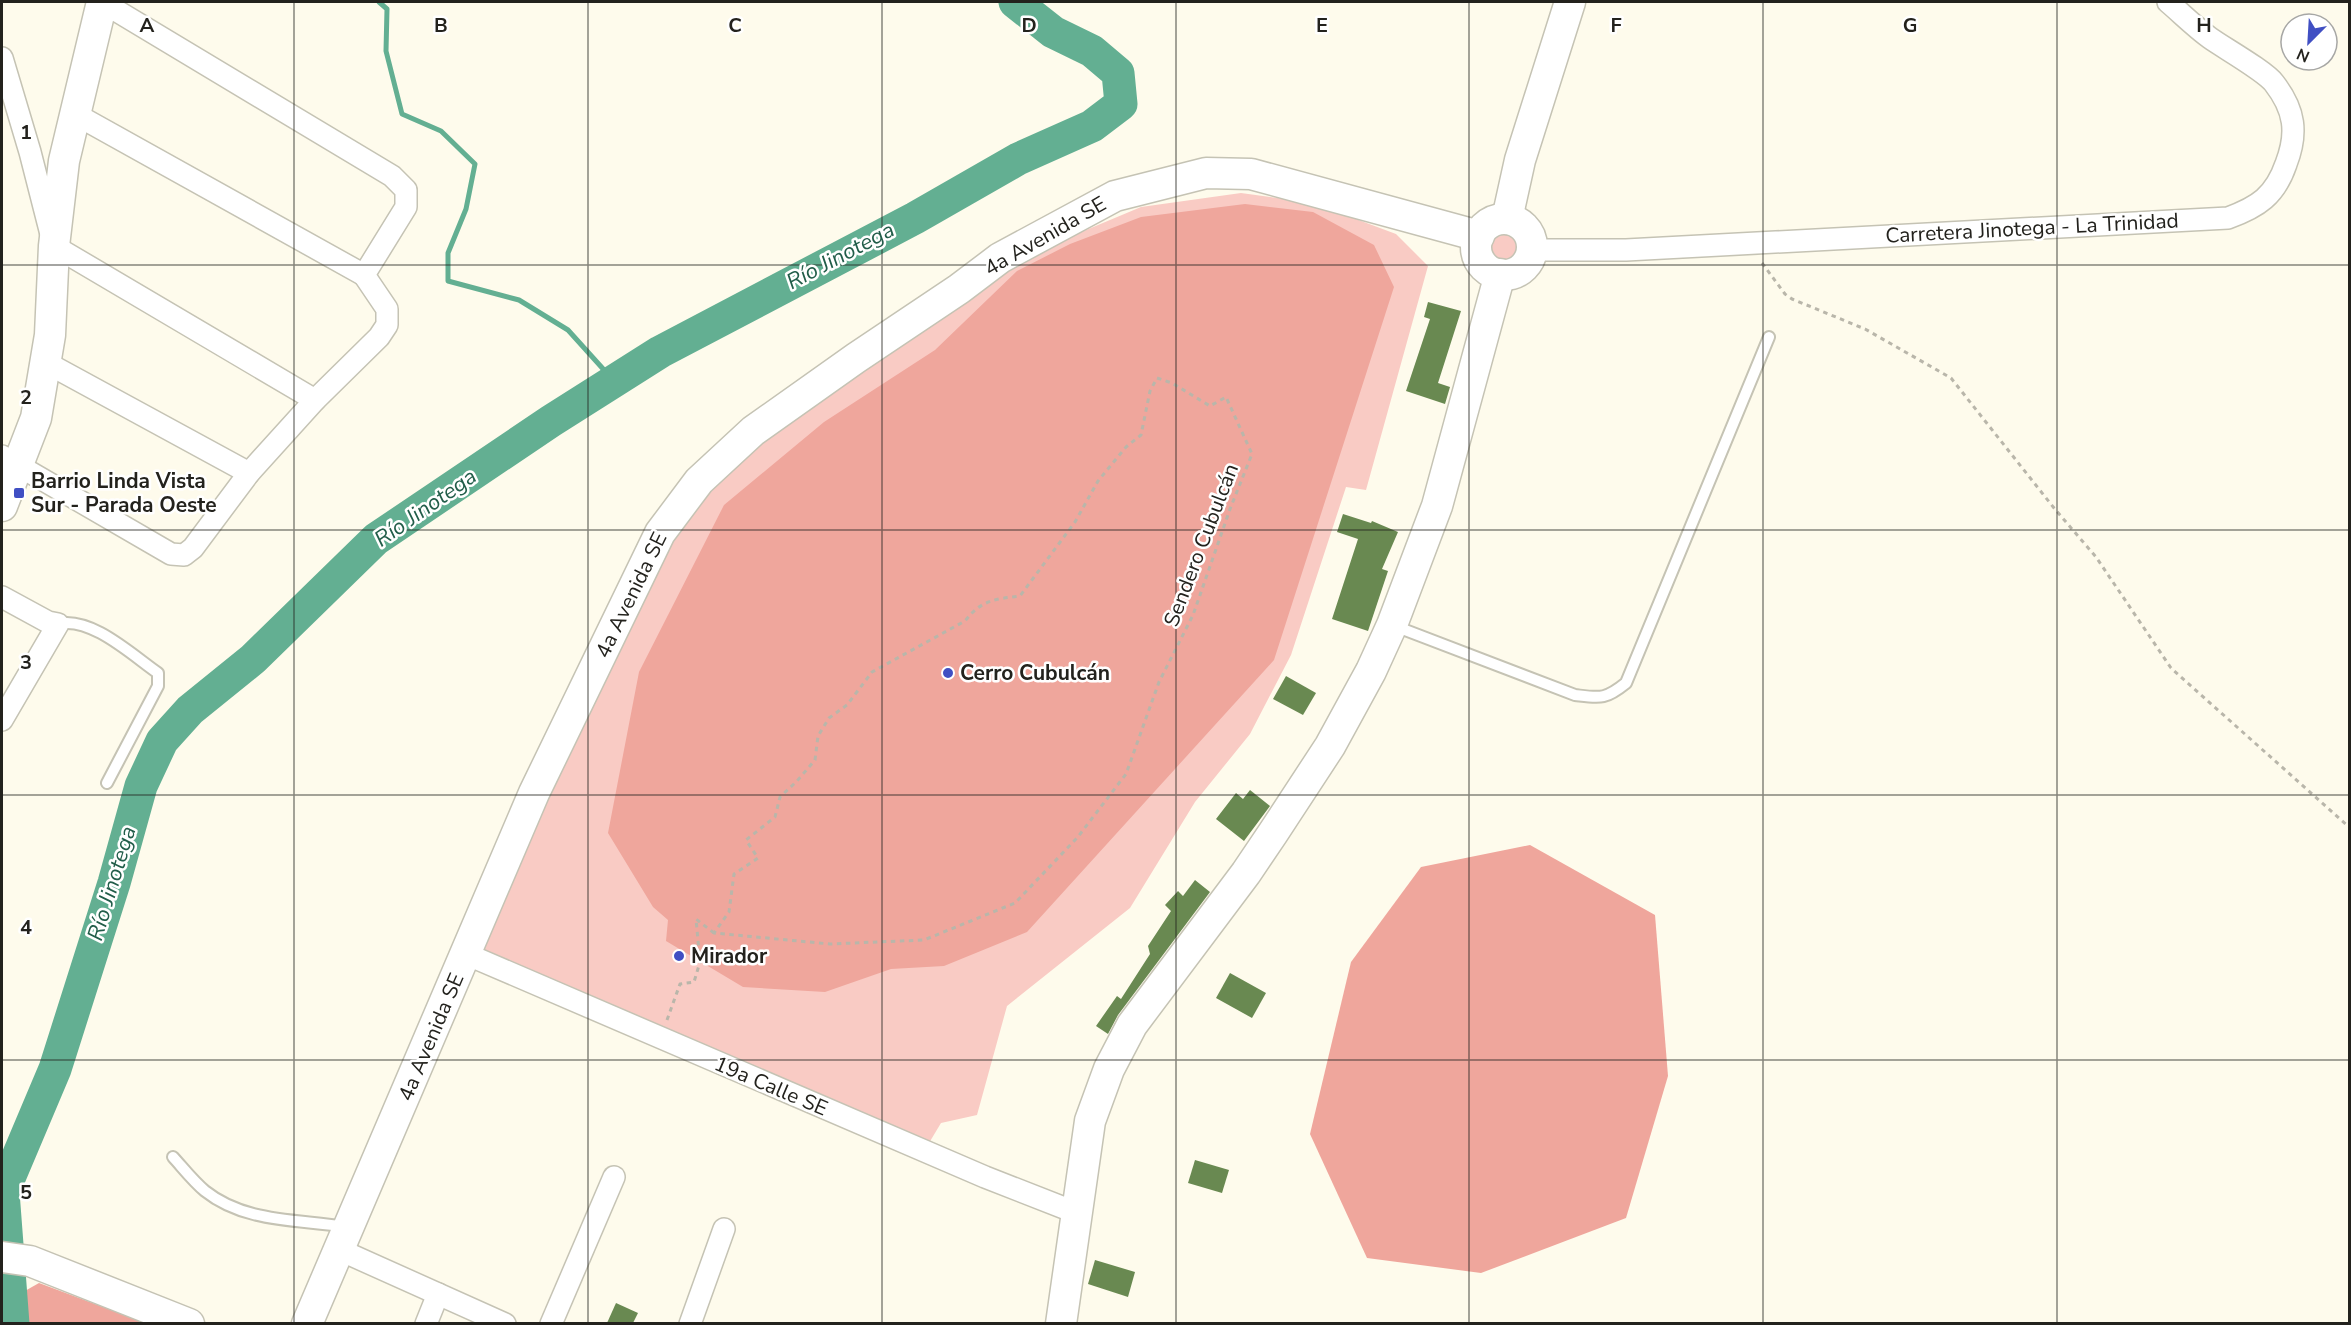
<svg xmlns="http://www.w3.org/2000/svg" width="2351" height="1325" viewBox="0 0 2351 1325" font-family="'Nunito Sans',sans-serif">
<rect width="100%" height="100%" fill="#fefbec"/>
<g fill="#f9cbc4">
<path d="M1241 193 1313 203 1396 234 1428 266 1366 490 1346 487 1291 655 1250 734 1195 802 1130 908 1007 1006 977 1115 941 1123 926 1148 470 950 700 484 1036 251 1141 207Z"/>
<circle cx="1504" cy="247" r="24"/>
</g>
<g fill="#efa69c">
<path d="M1245 204 1313 212 1374 245 1394 287 1274 660 1027 932 944 966 891 969 825 992 743 987 666 941 668 920 653 907 608 833 639 672 724 505 824 422 935 350 1017 271 1070 244 1141 217Z"/>
<path d="M1530 845 1655 915 1668 1076 1626 1218 1481 1273 1367 1258 1310 1134 1351 962 1421 867Z"/>
<path d="M39 1283 146 1323H2V1304Z"/>
</g>
<g fill="none" stroke-linecap="round" stroke-linejoin="round">
<path stroke="#63af92" stroke-width="5" d="M379 2 387 9 386 51 402 114 441 131 475 164 466 209 448 253V281L519 300 568 330 614 381"/>
<path stroke="#63af92" stroke-width="33" d="M13 1324 3 1192 55 1069 114 883 141 786 162 741 190 710 253 659 376 539 551 421 660 352 915 218 1018 159 1092 126 1121 104 1118 73 1092 51 1053 32 1015 2"/>
</g>
<g fill="#698951">
<path d="M1428 302 1461 311 1438 383 1450 387 1445 404 1406 391 1430 319 1424 317Z"/>
<path d="M1343 514 1371 523 1372 521 1398 532 1382 569 1388 571 1368 631 1332 619 1358 539 1337 532Z"/>
<path d="M1286 676 1316 693 1303 715 1273 699Z"/>
<path d="M1250 790 1270 806 1244 841 1216 819 1236 793 1243 799Z"/>
<path d="M1195 880 1210 892 1118 1015 1108 1034 1096 1026 1117 996 1121 999 1150 954 1148 946 1171 911 1165 905 1178 891 1183 896Z"/>
<path d="M1230 973 1266 993 1252 1018 1216 998Z"/>
<path d="M1195 1160 1229 1170 1222 1193 1188 1183Z"/>
<path d="M1095 1260 1135 1272 1128 1297 1088 1284Z"/>
<path d="M616 1303 638 1313 633 1323H607Z"/>
</g>
<g fill="none" stroke-linecap="round" stroke-linejoin="round">
<g stroke="#c5c3b4" stroke-width="14">
<g id="lane">
<path d="M58 624C91 616 132 655 158 673V686L107 783"/>
<path d="M1392 625 1575 695C1600 698 1605 700 1626 683L1769 337"/>
<path d="M173 1157C183 1168 193 1181 205 1191 245 1223 298 1219 346 1227"/>
</g>
</g>
<g stroke="#c5c3b4" stroke-width="24">
<g id="street">
<path d="M2 58 30 152 54 246 315 400"/>
<path d="M75 114 364 275"/>
<path d="M1532 250H1626L2228 218C2258 207 2275 196 2286 164 2298 133 2295 110 2274 83 2265 71 2224 48 2210 38 2195 27 2182 14 2168 2"/>
<path d="M45 362 249 473"/>
<path d="M2 456 171 554 184 555 193 548 249 473 315 400 379 337 387 325V309L364 275 406 207V190L392 176 102 2"/>
<path d="M2 597 48 622 58 624 2 720"/>
<path d="M466 954 985 1177 1077 1213"/>
<path d="M340 1250 505 1324"/>
<path d="M426 1324 438 1294"/>
<path d="M551 1324 614 1177"/>
<path d="M690 1324 724 1229"/>
</g>
</g>
<g stroke="#c5c3b4" stroke-width="33">
<g id="secondary">
<path d="M1507 219 1520 160 1570 2"/>
<circle cx="1504" cy="247" r="28"/>
<path d="M2 506 36 418 50 335 54 246 64 161 102 2"/>
<path d="M2 1257 30 1261 189 1324"/>
<path d="M307 1324 534 793 660 533 699 481 753 431 856 358 959 289 1000 258 1115 196 1206 173 1251 174 1479 236"/>
<path d="M1061 1324 1090 1121 1109 1069 1132 1025 1246 873 1273 833 1330 746 1371 671 1392 625 1437 506 1500 274"/>
</g>
</g>
<g stroke="#b9b6aa" stroke-width="3" stroke-dasharray="4.5 4.5" stroke-linecap="butt">
<path d="M1762 263 1785 294 1792 299 1865 329 1951 378 2054 508 2096 557 2171 668 2350 828"/>
<path d="M1157 378 1172 383 1210 406 1226 397 1252 454 1230 509 1193 615 1159 682 1126 774 1077 838 1015 903 924 940 830 944 714 933 729 912 734 874 758 858 746 840 775 817 780 797 797 781 815 760 818 736 829 718 847 705 872 672 965 621C981 600 995 599 1020 596L1075 522 1098 481 1126 447 1141 435 1150 391Z"/>
<path d="M667 1020 680 984 694 982 700 962 696 919 714 933"/>
</g>
<use href="#lane" stroke="#fff" stroke-width="10"/>
<use href="#street" stroke="#fff" stroke-width="21"/>
<use href="#secondary" stroke="#fff" stroke-width="30"/>
</g>
<path fill="none" stroke="#23221d" stroke-width="1.5" stroke-opacity="0.55" d="M294 2V1324M588 2V1324M882 2V1324M1176 2V1324M1469 2V1324M1763 2V1324M2057 2V1324M2 265H2350M2 530H2350M2 795H2350M2 1060H2350"/>
<g fill="#404fc3" stroke="#fff" stroke-width="2">
<rect x="13" y="487" width="12" height="12" rx="3"/>
<circle cx="948" cy="673" r="6"/>
<circle cx="679" cy="956" r="6"/>
</g>
<g text-anchor="middle" stroke-width="5" stroke-linejoin="round" paint-order="stroke">
<g font-size="21" fill="#23221d" stroke="#fff">
<text transform="translate(2032 228) rotate(-3)" y="7">Carretera Jinotega - La Trinidad</text>
<text transform="translate(1045 236) rotate(-30)" y="7">4a Avenida SE</text>
<text transform="translate(1201 545) rotate(-69)" y="7">Sendero Cubulcán</text>
<text transform="translate(631 595) rotate(-64)" y="7">4a Avenida SE</text>
<text transform="translate(431 1037) rotate(-67)" y="7">4a Avenida SE</text>
<text transform="translate(771 1086) rotate(23)" y="7">19a Calle SE</text>
</g>
<g font-size="21" font-weight="bold" fill="#23221d" stroke="#fff" text-anchor="start">
<text x="31" y="488">Barrio Linda Vista<tspan x="31" dy="24">Sur - Parada Oeste</tspan></text>
<text x="960" y="680">Cerro Cubulcán</text>
<text x="691" y="963">Mirador</text>
</g>
<g font-size="22" font-style="italic" fill="#215d49" stroke="#fff">
<text transform="translate(840 255) rotate(-28)" y="8">Río Jinotega</text>
<text transform="translate(425 507) rotate(-35)" y="8">Río Jinotega</text>
<text transform="translate(111 883) rotate(-73)" y="8">Río Jinotega</text>
</g>
</g>
<g font-size="20" text-anchor="middle" font-weight="bold" fill="#23221d" stroke="#fff" stroke-width="5" stroke-linejoin="round" paint-order="stroke">
<text x="147" y="32">A</text>
<text x="441" y="32">B</text>
<text x="735" y="32">C</text>
<text x="1029" y="32">D</text>
<text x="1322" y="32">E</text>
<text x="1616" y="32">F</text>
<text x="1910" y="32">G</text>
<text x="2204" y="32">H</text>
<text x="26" y="139">1</text>
<text x="26" y="404">2</text>
<text x="26" y="669">3</text>
<text x="26" y="934">4</text>
<text x="26" y="1199">5</text>
</g>
<rect width="2351" height="1325" fill="none" stroke="#23221d" stroke-width="6"/>
<g transform="translate(2309 42) rotate(204)"><circle r="28" fill="#ffffff" stroke="#a7a7a5" stroke-width="1.5"/>
<path d="M0-4.5L10 22L0 15L-10 22Z" fill="#404fc3"/>
<text y="-9" font-size="16" font-weight="bold" text-anchor="middle" fill="#23221d">N</text>
</g>
</svg>
